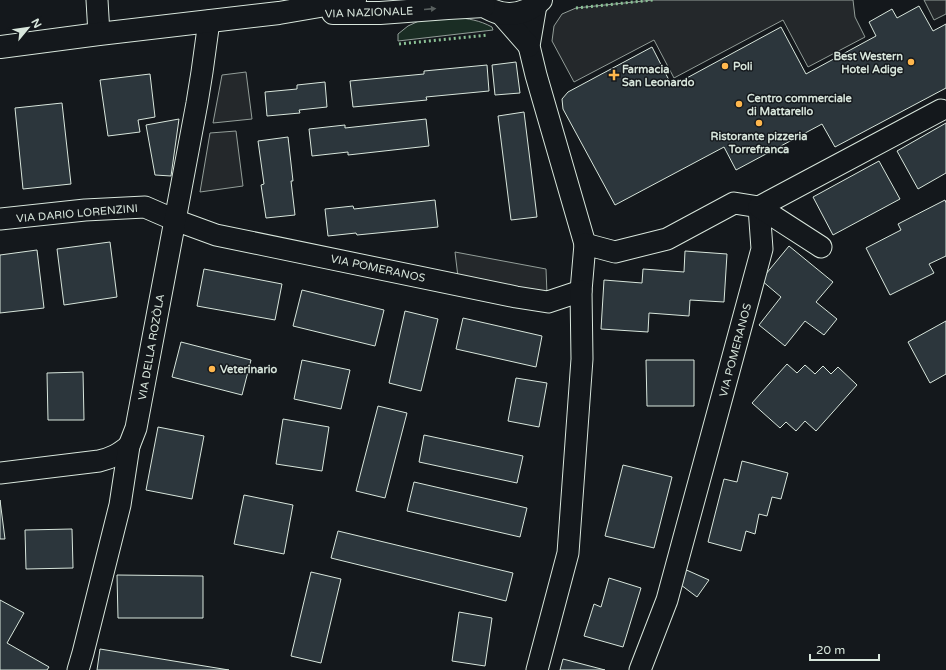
<svg xmlns="http://www.w3.org/2000/svg" width="946" height="670" viewBox="0 0 946 670" font-family="'Varela Round',sans-serif">
<rect width="100%" height="100%" fill="#14181c"/>
<path fill="#1a2d24" stroke="#939e99" d="M455 17C469 19 479 20 492 27L493 30 398 41V34L408 26 421 20Z"/>
<g fill="#24282b" stroke="#939e99">
<path d="M653 0H853L855 17 865 37 808 67 783 20 674 78 654 40 574 82 552 41 554 26 562 14 576 8Z"/>
<path d="M924 0H946V14L934 20Z"/>
<path d="M246 72 252 119 213 123 222 75Z"/>
<path d="M236 131 243 186 200 192 210 133Z"/>
<path d="M455 252 546 269 547 294 458 277Z"/>
</g>
<g fill="#2c363c" stroke="#d8e6dc">
<path d="M919 6 933 31 946 24V88L835 147 822 124 736 170 724 147 615 205 563 109 562 99 568 92 652 47 672 86 781 27 806 74 876 36 869 22 892 9 897 18Z"/>
<path d="M516 62 520 93 495 95 492 65Z"/>
<path d="M487 65 489 91 426 97 427 100 353 107 350 81 424 74V71Z"/>
<path d="M150 74 155 117 138 120 140 132 108 136 100 80Z"/>
<path d="M325 82 327 107 299 110 300 113 267 116 265 92 297 89V85Z"/>
<path d="M62 103 71 184 23 189 15 108Z"/>
<path d="M524 112 537 217 511 220 498 116Z"/>
<path d="M179 119 171 176 155 175 146 125Z"/>
<path d="M426 119 429 146 348 155V152L312 156 309 129 345 125V128Z"/>
<path d="M946 123V173L918 189 897 151Z"/>
<path d="M288 137 293 181H291L295 215 266 218 261 185 264 184 258 141Z"/>
<path d="M879 161 900 199 833 235 813 197Z"/>
<path d="M435 200 438 227 357 235 356 233 328 236 325 209 353 206 354 209Z"/>
<path d="M945 200 946 203V256L929 264 934 273 890 295 866 248 901 230 898 224Z"/>
<path d="M110 242 117 297 64 305 57 249Z"/>
<path d="M789 246 833 282 816 302 837 319 824 335 805 321 785 346 759 325 781 297 761 280Z"/>
<path d="M37 250 44 308 0 313V255Z"/>
<path d="M685 251 727 254 724 302 690 300 689 316 649 313 648 332 601 329 604 280 642 283 643 269 684 272Z"/>
<path d="M204 269 282 284 275 320 197 306Z"/>
<path d="M302 290 384 310 375 346 293 326Z"/>
<path d="M405 311 438 319 421 391 389 383Z"/>
<path d="M463 318 542 336 536 367 456 349Z"/>
<path d="M946 321V374L930 383 908 342Z"/>
<path d="M181 342 251 360 242 395 172 377Z"/>
<path d="M302 360 350 370 341 409 294 399Z"/>
<path d="M646 360H694V406H647Z"/>
<path d="M787 364 797 373 805 365 815 374 823 366 831 374 838 367 857 385 816 431 805 421 796 431 786 422 780 428 752 403Z"/>
<path d="M83 372 84 420H48L47 373Z"/>
<path d="M516 378 547 383 539 427 508 421Z"/>
<path d="M378 406 407 413 385 498 356 491Z"/>
<path d="M283 419 329 427 322 471 276 464Z"/>
<path d="M158 427 204 436 192 499 146 490Z"/>
<path d="M424 435 523 456 517 483 419 462Z"/>
<path d="M742 461 788 473 781 499 772 497 767 516 759 514 755 534 746 531 741 551 708 542 724 479 737 482Z"/>
<path d="M623 465 672 477 654 548 605 536Z"/>
<path d="M414 482 527 508 520 537 407 511Z"/>
<path d="M244 495 293 505 284 554 234 544Z"/>
<path d="M0 500 5 539H0Z"/>
<path d="M72 529 73 568 26 569 25 530Z"/>
<path d="M338 531 513 573 506 601 331 558Z"/>
<path d="M682 568 709 580 697 597 677 582Z"/>
<path d="M311 572 341 579 321 663 291 656Z"/>
<path d="M117 575 203 576V618H118Z"/>
<path d="M609 578 641 588 623 647 584 636 594 604 601 607Z"/>
<path d="M0 600 24 613 7 643 49 667 47 670H0Z"/>
<path d="M459 612 492 618 485 666 452 661Z"/>
<path d="M100 649 229 670H97Z"/>
<path d="M563 659 605 670H560Z"/>
</g>
<g fill="none" stroke-linecap="round" stroke-linejoin="round">
<g stroke="#d8e6dc" stroke-width="23">
<g id="minor">
<path d="M97 0 99 34"/>
<path d="M536 5 529 46 536 75 585 244"/>
<path d="M500 13 529 46"/>
<path d="M0 219 85 210 145 207 175 220 216 235 516 297 548 302 581 291 585 244 615 252 667 239 734 203 759 207 762 249 667 600 640 670"/>
<path d="M821 247 759 207 941 110"/>
<path d="M0 473 99 461C112 458 119 454 129 446"/>
<path d="M78 670 83 653 120 505 129 446 136 428 197 103 202 72 209 21"/>
<path d="M537 670 568 553 582 359 581 291"/>
</g>
</g>
<g stroke="#d8e6dc" stroke-width="24">
<g id="secondary">
<path d="M477 0C496 18 522 19 541 0"/>
<path d="M333 13H380L448 8 484 6"/>
<path d="M0 47 99 34 279 13 355 0"/>
</g>
</g>
<use href="#minor" stroke="#14181c" stroke-width="21"/>
<use href="#secondary" stroke="#14181c" stroke-width="22"/>
<g stroke="#8ac095" stroke-width="3" stroke-dasharray="2 3" stroke-linecap="butt">
<path d="M576 8 653 0"/>
<path d="M399 44 488 35"/>
</g>
</g>
<defs><path id="oneway-solid" d="M-6-.8H1V-3.2L6.5 0L1 3.2V.8H-6Z"/></defs>
<use fill="#59605f" href="#oneway-solid" transform="translate(430 9) rotate(-5)"/>
<g fill="#ffb74d" stroke="#14181c" stroke-width="1.5">
<circle cx="911" cy="62" r="4"/>
<circle cx="725" cy="66" r="4"/>
<path d="M612 69h4v4h4v4h-4v4h-4v-4h-4v-4h4z"/>
<circle cx="739" cy="104" r="4"/>
<circle cx="759" cy="123" r="4"/>
<circle cx="212" cy="369" r="4"/>
</g>
<g text-anchor="middle" stroke-width="3" stroke-linejoin="round" paint-order="stroke">
<g font-size="11" fill="#d8e6dc" stroke="#14181c">
<text transform="translate(369 12) rotate(-2)" y="4">VIA NAZIONALE</text>
<text transform="translate(77 213) rotate(-5)" y="4">VIA DARIO LORENZINI</text>
<text transform="translate(378 268) rotate(12)" y="4">VIA POMERANOS</text>
<text transform="translate(151 347) rotate(-80)" y="4">VIA DELLA ROZÒLA</text>
<text transform="translate(735 350) rotate(-75)" y="4">VIA POMERANOS</text>
</g>
<g font-size="11" font-weight="bold" fill="#d8e6dc" stroke="#14181c" text-anchor="start">
<text x="903" y="60" text-anchor="end">Best Western<tspan x="903" dy="13">Hotel Adige</tspan></text>
<text x="733" y="70">Poli</text>
<text x="622" y="73">Farmacia<tspan x="622" dy="13">San Leonardo</tspan></text>
<text x="747" y="102">Centro commerciale<tspan x="747" dy="13">di Mattarello</tspan></text>
<text x="759" y="140" text-anchor="middle">Ristorante pizzeria<tspan x="759" dy="13">Torrefranca</tspan></text>
<text x="220" y="373">Veterinario</text>
</g>
</g>
<g transform="translate(28 28) rotate(61)" stroke="#14181c" stroke-width="3" paint-order="stroke">
<path d="M0-3L7 15L0 10L-7 15Z" fill="#d8e6dc"/>
<text y="-6" font-size="11" font-weight="bold" text-anchor="middle" fill="#d8e6dc">N</text>
</g>
<path d="M810 654v6h69v-6" fill="none" stroke="#d8e6dc" stroke-width="2"/>
<text x="816" y="654" font-size="12" fill="#d8e6dc" stroke="#14181c" stroke-width="3" paint-order="stroke">20 m</text>
</svg>
